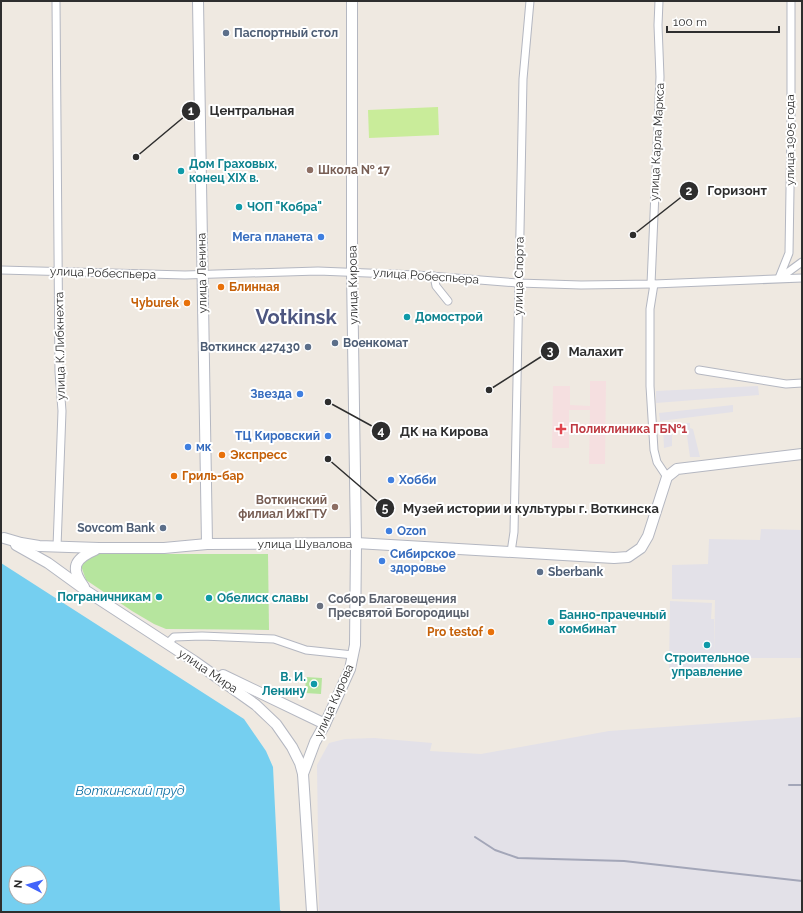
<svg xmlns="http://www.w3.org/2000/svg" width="803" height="913" viewBox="0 0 803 913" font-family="Raleway,sans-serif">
<rect width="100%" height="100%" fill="#efe9e1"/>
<g fill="#e3e1e8">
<path d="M758 386 759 395 656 403V391Z"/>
<path d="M733 405V412L660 421 659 413Z"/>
<path d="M682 423H690V428L693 429 700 457H690L686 429H682Z"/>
<path d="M672 425V446L664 448 663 426Z"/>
<path d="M761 529 802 530V658H714V668H669L670 601 712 603 711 619H714V657L715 600 672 599V565L708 564 709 539 760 540Z"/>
<path d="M802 717V912H319L317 765 329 743 345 739 374 738 432 743 430 751 481 754 609 731Z"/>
</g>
<path fill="#f5dfe0" d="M590 381H606L605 464H589L590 410H569V448H552L553 386H570V405L590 406Z"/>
<g fill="#b6e59e">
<path d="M93 554H268L269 630 166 629 154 624 132 611 86 580 80 563Z"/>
<path d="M306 677 322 678 321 694 305 693Z"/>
</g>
<path fill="#c9ec9a" d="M438 107 439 135 369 138 368 110Z"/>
<path fill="#75cff0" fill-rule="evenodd" d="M1 563 244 719 266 751 273 767 280 910 282 912H1ZM16 873H40V897H16Z"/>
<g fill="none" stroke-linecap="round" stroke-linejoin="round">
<g stroke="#b4b7c1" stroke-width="9">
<g id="minor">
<path d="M56 1 59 372 62 411 57 547"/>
<path d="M1 270 185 275 318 271 417 275 518 283 581 285 654 284 802 278"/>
<path d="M434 276 436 286 448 301"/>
<path d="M779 278 789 253 791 126V1"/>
<path d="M780 278 802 262"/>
<path d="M651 284 660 77 658 25 659 1"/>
<path d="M654 284 650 309V386L654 450 657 462 667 477"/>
<path d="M699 370 786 384 802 383"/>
<path d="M511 552 514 532 523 79 530 1"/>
<path d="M167 644 174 637 202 636 274 639 306 650 353 655"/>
</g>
</g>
<g stroke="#b4b7c1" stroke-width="12">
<g id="secondary">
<path d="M198 1 207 544"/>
<path d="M4 538 21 543 39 546 99 548H164L207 544 356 543 614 558 628 557 641 548 648 536 667 477 677 469 802 454"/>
<path d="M16 545 48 563 88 592 194 661 256 705 276 724 292 747 300 763 303 774 312 912"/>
<path d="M84 587C70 568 74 559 95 550"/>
<path d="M223 675 325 724"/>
<path d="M303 774 315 742 325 724 350 669 355 645 356 543 352 272V1"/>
</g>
</g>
<use href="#minor" stroke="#fff" stroke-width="7"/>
<use href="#secondary" stroke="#fff" stroke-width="10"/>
<g stroke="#a3a6b8" stroke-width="2">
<path d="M789 785H802"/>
<path d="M475 837 495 850 518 858 624 861 802 881"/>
</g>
</g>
<g fill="#5c6f8a" stroke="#fff" stroke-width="1.5">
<circle cx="226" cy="33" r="4"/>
<circle cx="335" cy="343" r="4"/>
<circle cx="308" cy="347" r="4"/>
<circle cx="163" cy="528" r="4"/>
<circle cx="540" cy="572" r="4"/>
</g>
<g fill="#8d6e63" stroke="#fff" stroke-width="1.5">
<circle cx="310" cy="170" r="4"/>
<circle cx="335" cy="507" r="4"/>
</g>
<g fill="#0f9aa8" stroke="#fff" stroke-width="1.5">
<circle cx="181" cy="171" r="4"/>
<circle cx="239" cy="207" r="4"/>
<circle cx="407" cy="317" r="4"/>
<circle cx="159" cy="597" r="4"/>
<circle cx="209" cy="598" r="4"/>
<circle cx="551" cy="622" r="4"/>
<circle cx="707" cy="645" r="4"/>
<circle cx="314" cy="684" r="4"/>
</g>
<g fill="#3f7fe0" stroke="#fff" stroke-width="1.5">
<circle cx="321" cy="237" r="4"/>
<circle cx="300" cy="394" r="4"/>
<circle cx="328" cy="436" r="4"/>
<circle cx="188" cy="447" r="4"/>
<circle cx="391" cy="480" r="4"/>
<circle cx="389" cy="531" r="4"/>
<circle cx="382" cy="561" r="4"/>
</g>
<g fill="#e8710a" stroke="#fff" stroke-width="1.5">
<circle cx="221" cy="287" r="4"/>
<circle cx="187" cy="303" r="4"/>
<circle cx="222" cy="455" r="4"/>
<circle cx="174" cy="476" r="4"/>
<circle cx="491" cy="632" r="4"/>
</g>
<path fill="#e0444e" stroke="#fff" stroke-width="1.5" d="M559 423h4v4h4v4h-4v4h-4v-4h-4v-4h4z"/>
<circle fill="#6b7280" stroke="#fff" stroke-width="1.5" cx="320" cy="606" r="4"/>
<g text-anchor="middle" stroke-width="4" stroke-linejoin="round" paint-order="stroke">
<g font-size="12" font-weight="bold" fill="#4e5e75" stroke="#fff" text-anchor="start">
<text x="234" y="37">Паспортный стол</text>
<text x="343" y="347">Военкомат</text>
<text x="300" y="351" text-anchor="end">Воткинск 427430</text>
<text x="155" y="532" text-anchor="end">Sovcom Bank</text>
<text x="548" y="576">Sberbank</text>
</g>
<g font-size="12" fill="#2e2e2e" stroke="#fff">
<text transform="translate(790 140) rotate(-90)" y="4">улица 1905 года</text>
<text transform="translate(657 142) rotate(-87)" y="4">улица Карла Маркса</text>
<text transform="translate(103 273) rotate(2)" y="4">улица Робеспьера</text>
<text transform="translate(202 273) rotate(-91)" y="4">улица Ленина</text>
<text transform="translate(426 276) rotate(4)" y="4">улица Робеспьера</text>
<text transform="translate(519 276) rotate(-89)" y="4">улица Спорта</text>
<text transform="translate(353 285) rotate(-91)" y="4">улица Кирова</text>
<text transform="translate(60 346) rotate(-91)" y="4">улица К.Либкнехта</text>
<text x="305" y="548">улица Шувалова</text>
<text transform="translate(208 671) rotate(34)" y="4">улица Мира</text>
<text transform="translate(334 701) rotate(-66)" y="4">улица Кирова</text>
</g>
<g font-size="12" font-weight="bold" fill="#0d838f" stroke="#fff" text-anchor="start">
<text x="189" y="168">Дом Граховых,<tspan x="189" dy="14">конец XIX в.</tspan></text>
<text x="247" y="211">ЧОП "Кобра"</text>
<text x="415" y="321">Домострой</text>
<text x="151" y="601" text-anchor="end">Пограничникам</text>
<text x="217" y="602">Обелиск славы</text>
<text x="559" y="619">Банно-прачечный<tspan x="559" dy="14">комбинат</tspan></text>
<text x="707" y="662" text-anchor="middle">Строительное<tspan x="707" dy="14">управление</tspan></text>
<text x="306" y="681" text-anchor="end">В. И.<tspan x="306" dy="14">Ленину</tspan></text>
</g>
<g font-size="12" font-weight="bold" fill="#785e54" stroke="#fff" text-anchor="start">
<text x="318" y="174">Школа № 17</text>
<text x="327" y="504" text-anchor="end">Воткинский<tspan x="327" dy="14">филиал ИжГТУ</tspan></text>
</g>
<g font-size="12" font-weight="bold" fill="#366cbe" stroke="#fff" text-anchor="start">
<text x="313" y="241" text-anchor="end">Мега планета</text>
<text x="292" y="398" text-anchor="end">Звезда</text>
<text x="320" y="440" text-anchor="end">ТЦ Кировский</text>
<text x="196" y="451">мк</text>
<text x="399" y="484">Хобби</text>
<text x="397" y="535">Ozon</text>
<text x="390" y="558">Сибирское<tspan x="390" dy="14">здоровье</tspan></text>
</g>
<g font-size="12" font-weight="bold" fill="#c56008" stroke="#fff" text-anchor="start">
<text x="229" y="291">Блинная</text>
<text x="179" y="307" text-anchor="end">Чуburek</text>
<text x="230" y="459">Экспресс</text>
<text x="182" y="480">Гриль-бар</text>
<text x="483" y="636" text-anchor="end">Pro testof</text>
</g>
<g font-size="12" font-weight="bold" fill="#be3a42" stroke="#fff" text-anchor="start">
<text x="570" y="433">Поликлиника ГБ№1</text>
</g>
<g font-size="12" font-weight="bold" fill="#5b616d" stroke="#fff" text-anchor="start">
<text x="328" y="603">Собор Благовещения<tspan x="328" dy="14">Пресвятой Богородицы</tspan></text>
</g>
<g font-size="13" font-style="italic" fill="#0d6fa3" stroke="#fff">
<text x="130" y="795">Воткинский пруд</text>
</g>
<g font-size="20" font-weight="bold" fill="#4d5680" stroke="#fff">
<text x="296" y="324">Votkinsk</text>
</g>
</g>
<path fill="none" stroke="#2e2e2e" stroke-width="1.5" d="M136 157L191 111M633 235L689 191M489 390L550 351M328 402L381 431M328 459L385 508"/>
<g fill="#2e2e2e" stroke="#fff" stroke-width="1.5">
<circle cx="136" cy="157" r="4"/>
<circle cx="633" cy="235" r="4"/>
<circle cx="489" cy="390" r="4"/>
<circle cx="328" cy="402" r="4"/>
<circle cx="328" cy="459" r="4"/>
<circle cx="191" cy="111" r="10"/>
<circle cx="689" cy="191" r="10"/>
<circle cx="550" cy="351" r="10"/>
<circle cx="381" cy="431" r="10"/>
<circle cx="385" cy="508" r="10"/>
</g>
<g font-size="12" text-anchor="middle" font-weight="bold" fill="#fff">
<text x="191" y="115">1</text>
<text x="689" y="195">2</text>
<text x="550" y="355">3</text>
<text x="381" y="435">4</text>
<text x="385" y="512">5</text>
</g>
<g font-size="13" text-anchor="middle" font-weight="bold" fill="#2e2e2e" stroke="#fff" stroke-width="4" stroke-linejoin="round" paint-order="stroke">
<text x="252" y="115">Центральная</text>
<text x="737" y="195">Горизонт</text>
<text x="596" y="356">Малахит</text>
<text x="444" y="436">ДК на Кирова</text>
<text x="531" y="513">Музей истории и культуры г. Воткинска</text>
</g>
<rect width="803" height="913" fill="none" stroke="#2e2e2e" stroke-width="4"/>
<g transform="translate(28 885) rotate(276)"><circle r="19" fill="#ffffff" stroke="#ababab"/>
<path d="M0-3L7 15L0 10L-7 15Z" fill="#4264fb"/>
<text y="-6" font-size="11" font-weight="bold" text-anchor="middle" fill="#2e2e2e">N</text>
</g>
<path d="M667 26v6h112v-6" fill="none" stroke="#2e2e2e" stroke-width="2"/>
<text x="673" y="26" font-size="12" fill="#2e2e2e" stroke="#ffffff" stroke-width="3" paint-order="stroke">100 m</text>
</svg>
